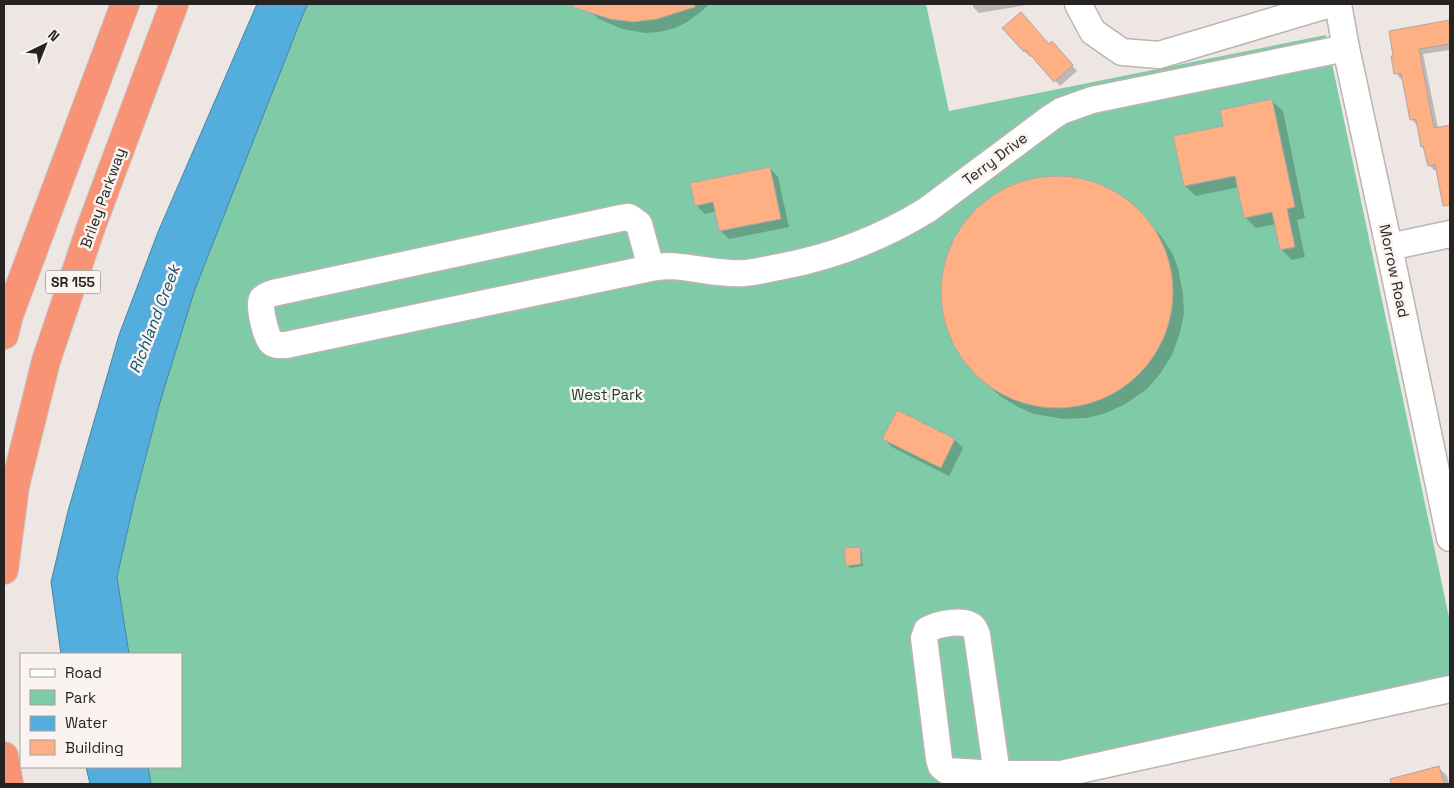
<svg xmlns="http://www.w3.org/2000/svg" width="1454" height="788" viewBox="0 0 1454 788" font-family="'Space Grotesk',sans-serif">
<rect width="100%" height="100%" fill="#ede6e2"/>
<path fill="#80cba7" d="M303 4H926L949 111 1326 35 1450 622V699L1063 784H131L126 767H181V654H108L104 557 166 307Z"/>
<g fill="#54aedd" stroke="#4685a5">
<path d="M257 4H308L304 12 195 289 160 402 134 502 117 577 129 654H61L51 582 68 511 119 335 158 232Z"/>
<path d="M86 767H148L151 784H90Z"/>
</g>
<g fill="#0003">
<path d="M581 4H709L702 11 687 22 675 28 659 32 645 33 622 29 599 19Z"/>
<path d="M973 4H1027V5L979 13 973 7Z"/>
<path d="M1450 21V50L1423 54 1438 128 1450 126V203L1448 204 1437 170H1434L1429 165 1425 149 1423 146 1418 124 1417 125 1411 119 1403 78 1401 79 1396 73 1395 57 1390 32Z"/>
<path d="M1004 28 1057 48 1077 71 1060 86 1032 55 1030 57Z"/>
<path d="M1272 101 1283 111 1305 218 1297 220 1305 257 1292 260 1281 249 1276 224 1256 228 1245 217 1239 187 1196 196 1185 186 1225 127Z"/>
<path d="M770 168 778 177 789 227 729 239 721 231 717 211 705 214 696 205Z"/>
<path d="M1044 178H1068L1093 184 1115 193 1134 207 1161 236 1172 253 1178 268 1183 294 1184 313 1180 333 1172 355 1160 374 1147 389 1124 405 1103 414 1086 418 1064 419 1034 414 1018 407 1000 396 972 370 958 350 949 330 943 302 942 288 944 272 948 257 956 238 967 221 980 207 1005 190 1023 183Z"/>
<path d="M884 439 955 440 963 448 949 476 892 447Z"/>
<path d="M859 548 861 550 863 566 850 568 847 565Z"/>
<path d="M1439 768 1447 776 1449 784H1396L1395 779Z"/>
</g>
<g fill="#ffaf84" stroke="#aea7a4">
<path d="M574 4H695V7L657 19 633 22 610 19 573 7Z"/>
<path d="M1021 12 1049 44 1052 41 1073 65 1054 82 1026 50 1024 52 1002 28Z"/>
<path d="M1450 20V44L1419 49 1434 128 1450 125V205L1443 206 1435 164 1428 166 1423 146 1421 147 1416 119 1410 120 1401 73 1394 74 1391 56H1393L1389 31Z"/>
<path d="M1272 99 1295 207 1287 209 1295 247 1280 250 1272 212 1244 218 1235 176 1184 186 1173 136 1223 126 1220 110Z"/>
<path d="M770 167 781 219 719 231 713 202 695 206 690 183Z"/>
<circle cx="1057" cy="292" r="116"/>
<path d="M897 410 955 439 941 468 882 439Z"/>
<path d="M860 547 861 564 846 566 844 548Z"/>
<path d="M1439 766 1444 784H1391L1390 779Z"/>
</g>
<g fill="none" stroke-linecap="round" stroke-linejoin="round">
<g stroke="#bbb4b1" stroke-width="29">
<g id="minor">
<path d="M1078 4 1093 32 1122 52 1159 55 1330 4"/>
<path d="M1338 4 1346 48 1389 247 1450 538"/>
<path d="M1389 247 1450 234"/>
<path d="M651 268 639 224 629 217 621 218 273 293C269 294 265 296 262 299 258 305 266 337 271 342 275 346 281 345 286 345L651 268C657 267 663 266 669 266 695 267 719 275 745 273 756 272 768 269 779 267 833 257 880 239 927 210L1049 119 1061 111 1092 100 1346 48"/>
<path d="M997 774 977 635C976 632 975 629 973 627 965 618 937 624 927 630L924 638 939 759 941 766 947 771 997 774H1061L1450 689"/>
</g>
</g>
<g stroke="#c7c6c6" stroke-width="30">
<g id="highway">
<path d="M4 335 9 315 125 4"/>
<path d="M4 570 15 486 46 361 91 227 174 4"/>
<path d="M4 756 9 784"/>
</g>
</g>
<use href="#minor" stroke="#fff" stroke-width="26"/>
<use href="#highway" stroke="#f89375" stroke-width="28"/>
</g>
<g text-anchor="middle" stroke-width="5" stroke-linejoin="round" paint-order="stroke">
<rect fill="#faf3ef" stroke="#666260" stroke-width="1" x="45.5" y="270.5" width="55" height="23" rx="4"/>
<g font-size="14" font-weight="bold" fill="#262423">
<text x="73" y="287">SR 155</text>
</g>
<g font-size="15" fill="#262423" stroke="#faf3ef">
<text transform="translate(995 159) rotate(-37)" y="5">Terry Drive</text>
<text transform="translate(103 198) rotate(-70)" y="5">Briley Parkway</text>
<text transform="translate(1394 271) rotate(78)" y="5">Morrow Road</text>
</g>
<g font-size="15" fill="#1a4331" stroke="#faf3ef">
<text x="607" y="400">West Park</text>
</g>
<g font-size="16" font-style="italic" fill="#0b5574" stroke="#faf3ef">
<text transform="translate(154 319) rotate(-69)" y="6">Richland Creek</text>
</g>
</g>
<rect width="1454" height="788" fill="none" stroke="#262423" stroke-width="10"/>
<rect x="20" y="653" width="162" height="115" fill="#faf3ef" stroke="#a5a09d"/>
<rect x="30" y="669" width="25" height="8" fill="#ffffff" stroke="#a5a09d"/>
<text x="65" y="678" font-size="15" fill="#262423">Road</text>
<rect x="30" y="690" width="25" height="15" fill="#80cba7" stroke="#a5a09d"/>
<text x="65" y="703" font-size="15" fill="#262423">Park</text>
<rect x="30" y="716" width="25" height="15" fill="#54aedd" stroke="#a5a09d"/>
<text x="65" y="728" font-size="15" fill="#262423">Water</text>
<rect x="30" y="740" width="25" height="15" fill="#ffaf84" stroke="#a5a09d"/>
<text x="65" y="753" font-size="15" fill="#262423">Building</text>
<g transform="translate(45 45) rotate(43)" stroke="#faf3ef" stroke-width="4" paint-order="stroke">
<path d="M0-4L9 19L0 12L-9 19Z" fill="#262423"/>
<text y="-8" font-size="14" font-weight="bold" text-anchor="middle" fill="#262423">N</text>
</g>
</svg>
